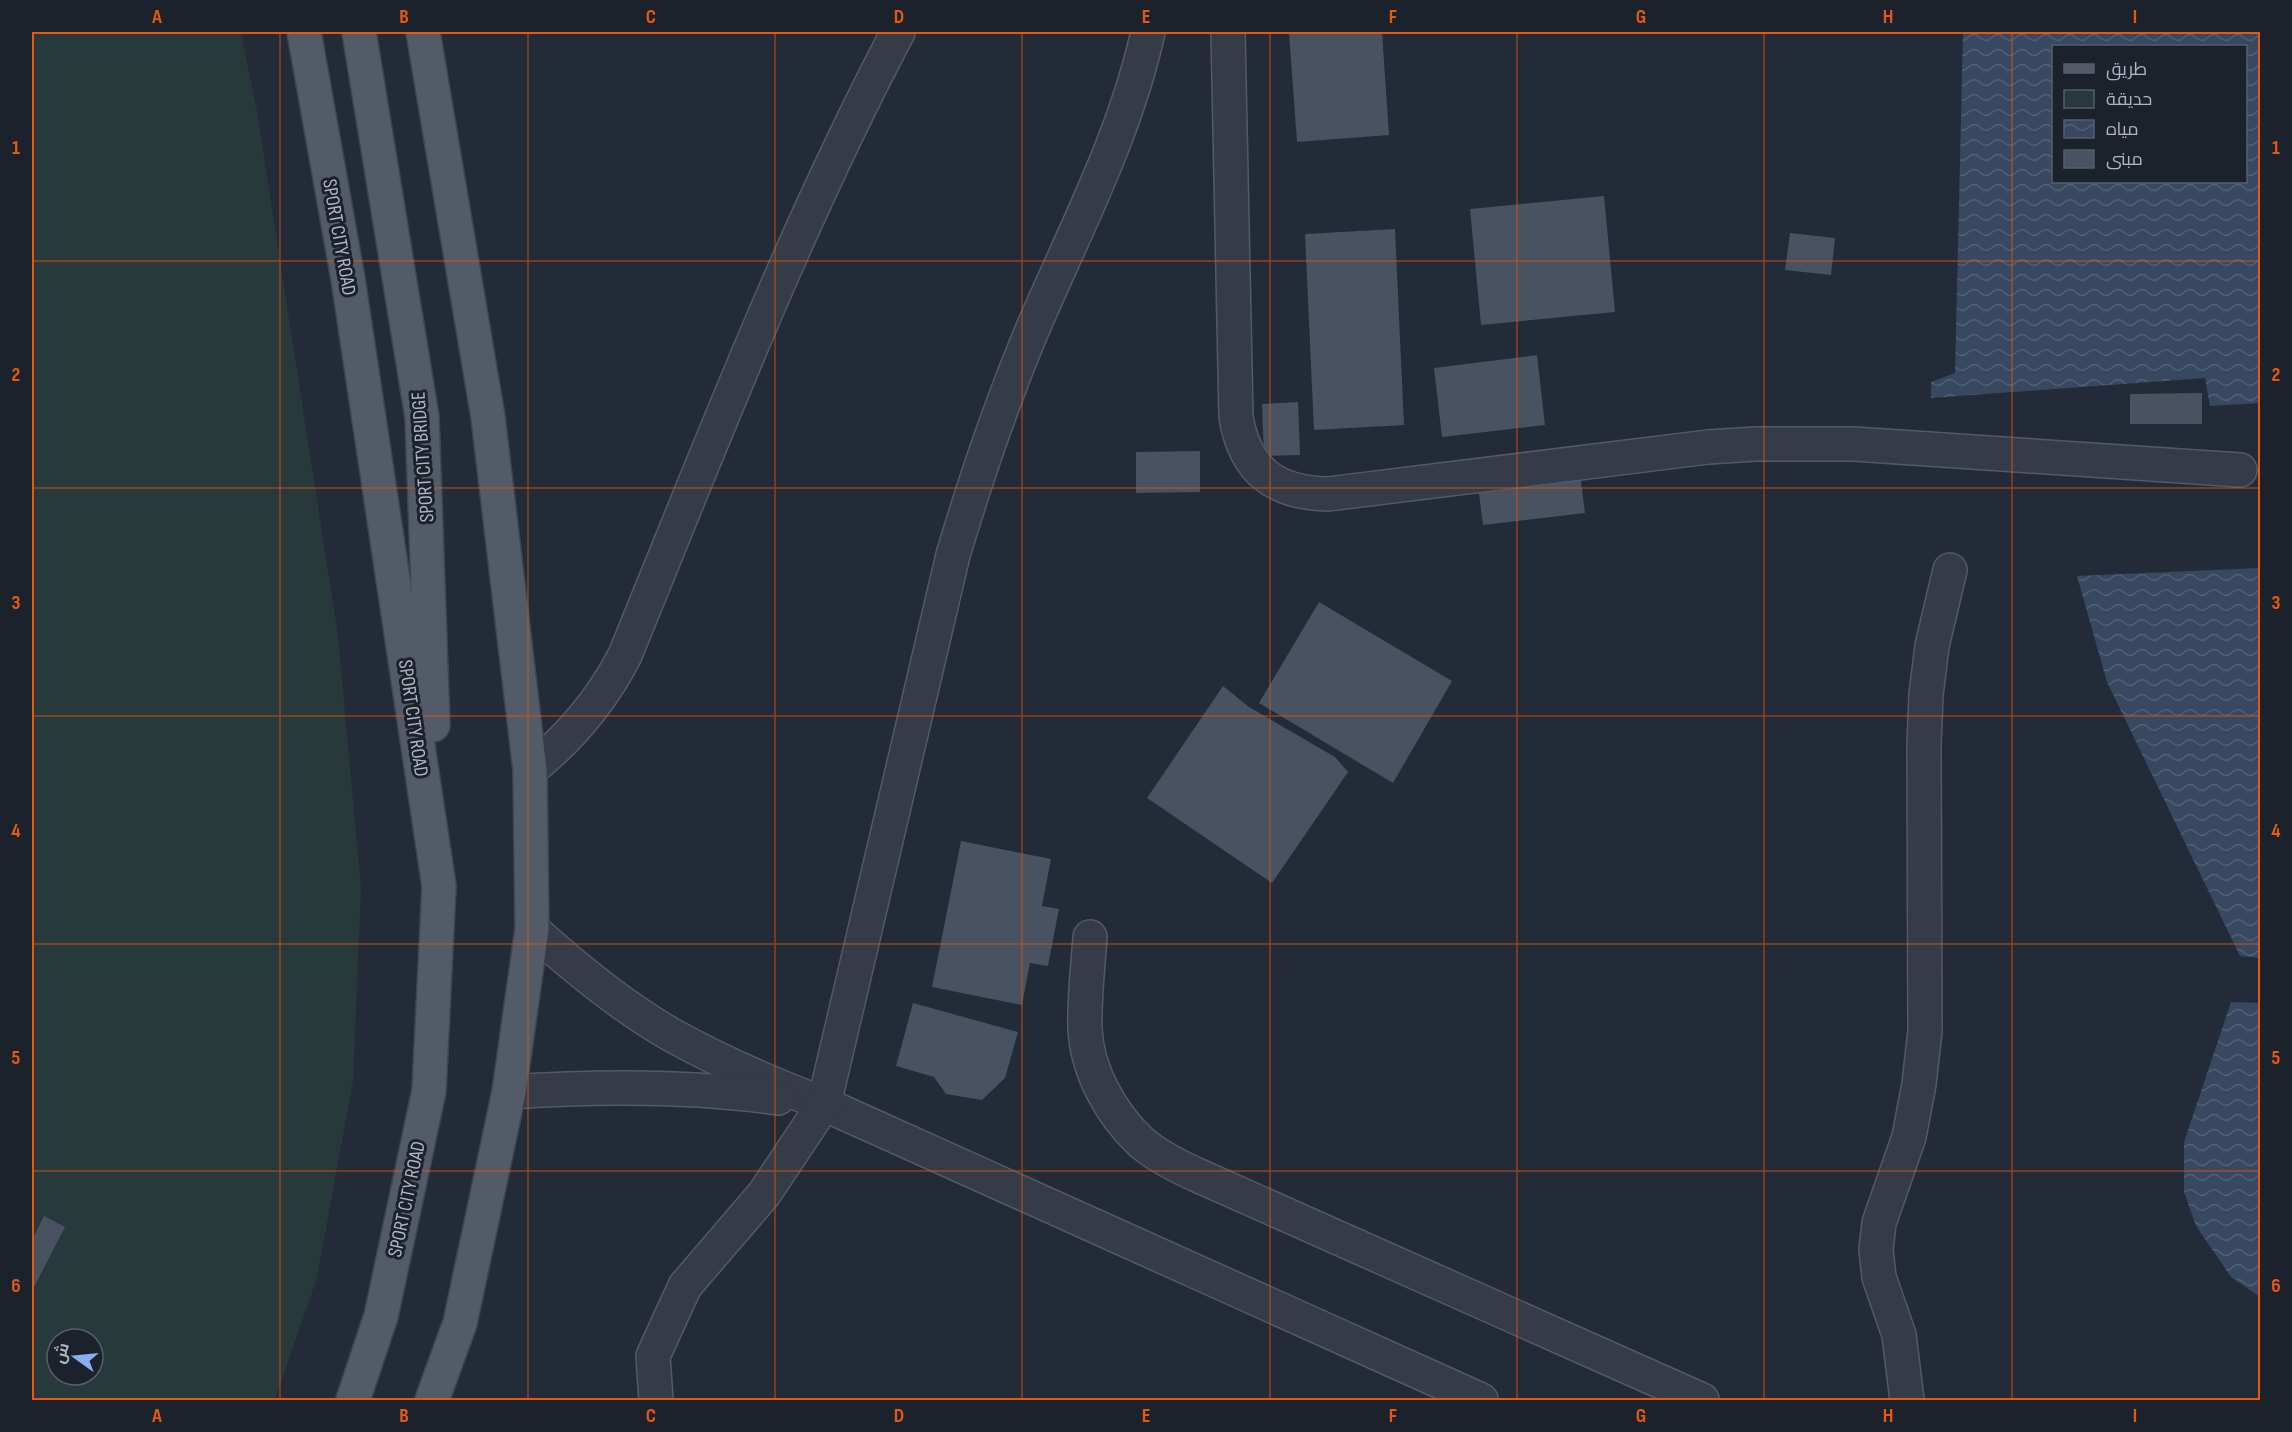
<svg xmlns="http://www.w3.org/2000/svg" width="2292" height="1432" viewBox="0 0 2292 1432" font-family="'Sofia Sans Condensed',Cairo,sans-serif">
<defs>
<pattern id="water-waves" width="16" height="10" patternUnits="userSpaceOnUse" patternTransform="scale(1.5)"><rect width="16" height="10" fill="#384860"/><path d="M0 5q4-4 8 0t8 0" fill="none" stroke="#526075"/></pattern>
</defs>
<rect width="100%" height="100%" fill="#222b37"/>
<path fill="#27393a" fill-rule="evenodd" d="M32 32H241L257 111 338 636 361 889 353 1081 317 1278 275 1400H32ZM57 1339H93V1375H57Z"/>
<g fill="url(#water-waves)" fill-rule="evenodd">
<path d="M1963 32H2260V403L2210 406 2205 378 1931 398V382L1955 373ZM2054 46H2246V182H2054Z"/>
<path d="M2260 568V958L2240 956 2107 682 2077 576Z"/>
<path d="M2231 1002 2260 1003V1297L2231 1277 2196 1226 2184 1192V1142Z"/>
</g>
<g fill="#485261">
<path d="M1289 32H1382L1389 135 1297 142Z"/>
<path d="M1604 196 1615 312 1481 325 1470 209Z"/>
<path d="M1395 229 1404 425 1314 430 1305 234Z"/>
<path d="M1790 233 1835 238 1831 275 1785 270Z"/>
<path d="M1537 355 1545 425 1442 437 1434 368Z"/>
<path d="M2202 393V424H2130V394Z"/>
<path d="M1298 402 1300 455 1264 456 1262 404Z"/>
<path d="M1200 451V492L1136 493V452Z"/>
<path d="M1579 466 1585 513 1483 525 1477 478Z"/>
<path d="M1319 602 1452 681 1393 783 1259 703Z"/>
<path d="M1223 686 1249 707 1335 757 1348 772 1272 883 1147 798Z"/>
<path d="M961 841 1051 859 1042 906 1059 909 1048 966 1030 963 1022 1005 932 987Z"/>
<path d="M913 1003 1018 1032 1005 1078 982 1100 946 1094 934 1077 896 1066Z"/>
<path d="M44 1216 65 1227 32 1291V1240Z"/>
</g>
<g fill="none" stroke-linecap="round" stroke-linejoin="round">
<g stroke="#535a65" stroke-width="36">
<g id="minor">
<path d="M1228 32 1236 417C1245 470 1274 493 1328 494L1708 447 1756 444H1854L2240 470"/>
<path d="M530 770C570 738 601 702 625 655 711 445 792 233 898 32"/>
<path d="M532 929C575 968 620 1005 670 1034 720 1062 771 1084 824 1104L1481 1400"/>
<path d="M1090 937C1088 967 1084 998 1085 1029 1087 1071 1111 1114 1141 1142 1157 1156 1177 1166 1197 1175L1702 1400"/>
<path d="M509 1092C598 1086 688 1085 778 1098"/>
<path d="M656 1400 653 1356 685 1286 764 1194 824 1104 953 555C976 478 1002 402 1033 328 1075 230 1125 136 1148 32"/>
<path d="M1907 1400 1899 1335 1879 1277 1876 1250 1879 1223 1909 1137 1919 1084 1925 1031 1924 745 1926 695 1932 646 1950 570"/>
</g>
</g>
<g stroke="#3e4651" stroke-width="36">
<g id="major">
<path d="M304 32 348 279 439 886 429 1091 381 1316 353 1400"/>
<path d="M359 32 422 417 433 725"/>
<path d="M423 32 488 417 530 770 532 929 509 1092 460 1323 432 1400"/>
</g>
</g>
<use href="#minor" stroke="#353c48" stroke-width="33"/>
<use href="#major" stroke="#535b68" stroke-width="33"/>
</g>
<path fill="none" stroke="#e8590c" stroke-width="1.5" stroke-opacity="0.55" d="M280 32V1400M528 32V1400M775 32V1400M1022 32V1400M1270 32V1400M1517 32V1400M1764 32V1400M2012 32V1400M32 261H2260M32 488H2260M32 716H2260M32 944H2260M32 1171H2260"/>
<g text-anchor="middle" stroke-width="6" stroke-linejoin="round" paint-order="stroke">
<g font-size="20" fill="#b0b7c4" stroke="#1b222c">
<text transform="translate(340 237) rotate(80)" y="7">SPORT CITY ROAD</text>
<text transform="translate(422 457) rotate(-94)" y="7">SPORT CITY BRIDGE</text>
<text transform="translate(414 718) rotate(82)" y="7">SPORT CITY ROAD</text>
<text transform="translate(406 1199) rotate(-78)" y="7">SPORT CITY ROAD</text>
</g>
</g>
<rect width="2292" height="1432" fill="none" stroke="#1b222c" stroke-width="66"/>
<rect x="2052" y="45" width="195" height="138" fill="#1b222c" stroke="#575e69" stroke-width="1.5"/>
<rect x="2064" y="64" width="30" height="9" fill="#535b68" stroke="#575e69" stroke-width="1.5"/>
<text x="2106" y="75" font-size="18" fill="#b0b7c4">طريق</text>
<rect x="2064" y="90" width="30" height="18" fill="#27393a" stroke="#575e69" stroke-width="1.5"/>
<text x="2106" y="105" font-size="18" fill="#b0b7c4">حديقة</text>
<rect x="2064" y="120" width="30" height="18" fill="url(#water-waves)" stroke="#575e69" stroke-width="1.5"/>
<text x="2106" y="135" font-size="18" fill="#b0b7c4">مياه</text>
<rect x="2064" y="150" width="30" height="18" fill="#485261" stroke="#575e69" stroke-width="1.5"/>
<text x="2106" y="165" font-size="18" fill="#b0b7c4">مبنى</text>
<g transform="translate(75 1357) rotate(285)"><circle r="28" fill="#1b222c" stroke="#575e69" stroke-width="1.5"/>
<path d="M0-4.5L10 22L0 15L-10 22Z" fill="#87aff2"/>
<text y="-9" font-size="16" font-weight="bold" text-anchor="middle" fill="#b0b7c4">ش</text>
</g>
<rect x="33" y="33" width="2226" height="1366" fill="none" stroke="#e8590c" stroke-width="2"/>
<g font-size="20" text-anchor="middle" font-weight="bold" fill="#e8590c">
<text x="157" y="23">A</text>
<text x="404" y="23">B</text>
<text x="651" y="23">C</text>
<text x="899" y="23">D</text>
<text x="1146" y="23">E</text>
<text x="1393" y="23">F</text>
<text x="1641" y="23">G</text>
<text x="1888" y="23">H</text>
<text x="2135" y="23">I</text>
<text x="16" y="154">1</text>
<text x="2276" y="154">1</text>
<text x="16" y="381">2</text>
<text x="2276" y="381">2</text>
<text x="16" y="609">3</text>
<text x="2276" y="609">3</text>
<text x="16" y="837">4</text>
<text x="2276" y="837">4</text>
<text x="16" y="1064">5</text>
<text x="2276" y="1064">5</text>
<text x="16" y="1292">6</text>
<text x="2276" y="1292">6</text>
<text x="157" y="1422">A</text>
<text x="404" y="1422">B</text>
<text x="651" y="1422">C</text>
<text x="899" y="1422">D</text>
<text x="1146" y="1422">E</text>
<text x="1393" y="1422">F</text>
<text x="1641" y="1422">G</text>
<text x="1888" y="1422">H</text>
<text x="2135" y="1422">I</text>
</g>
</svg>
